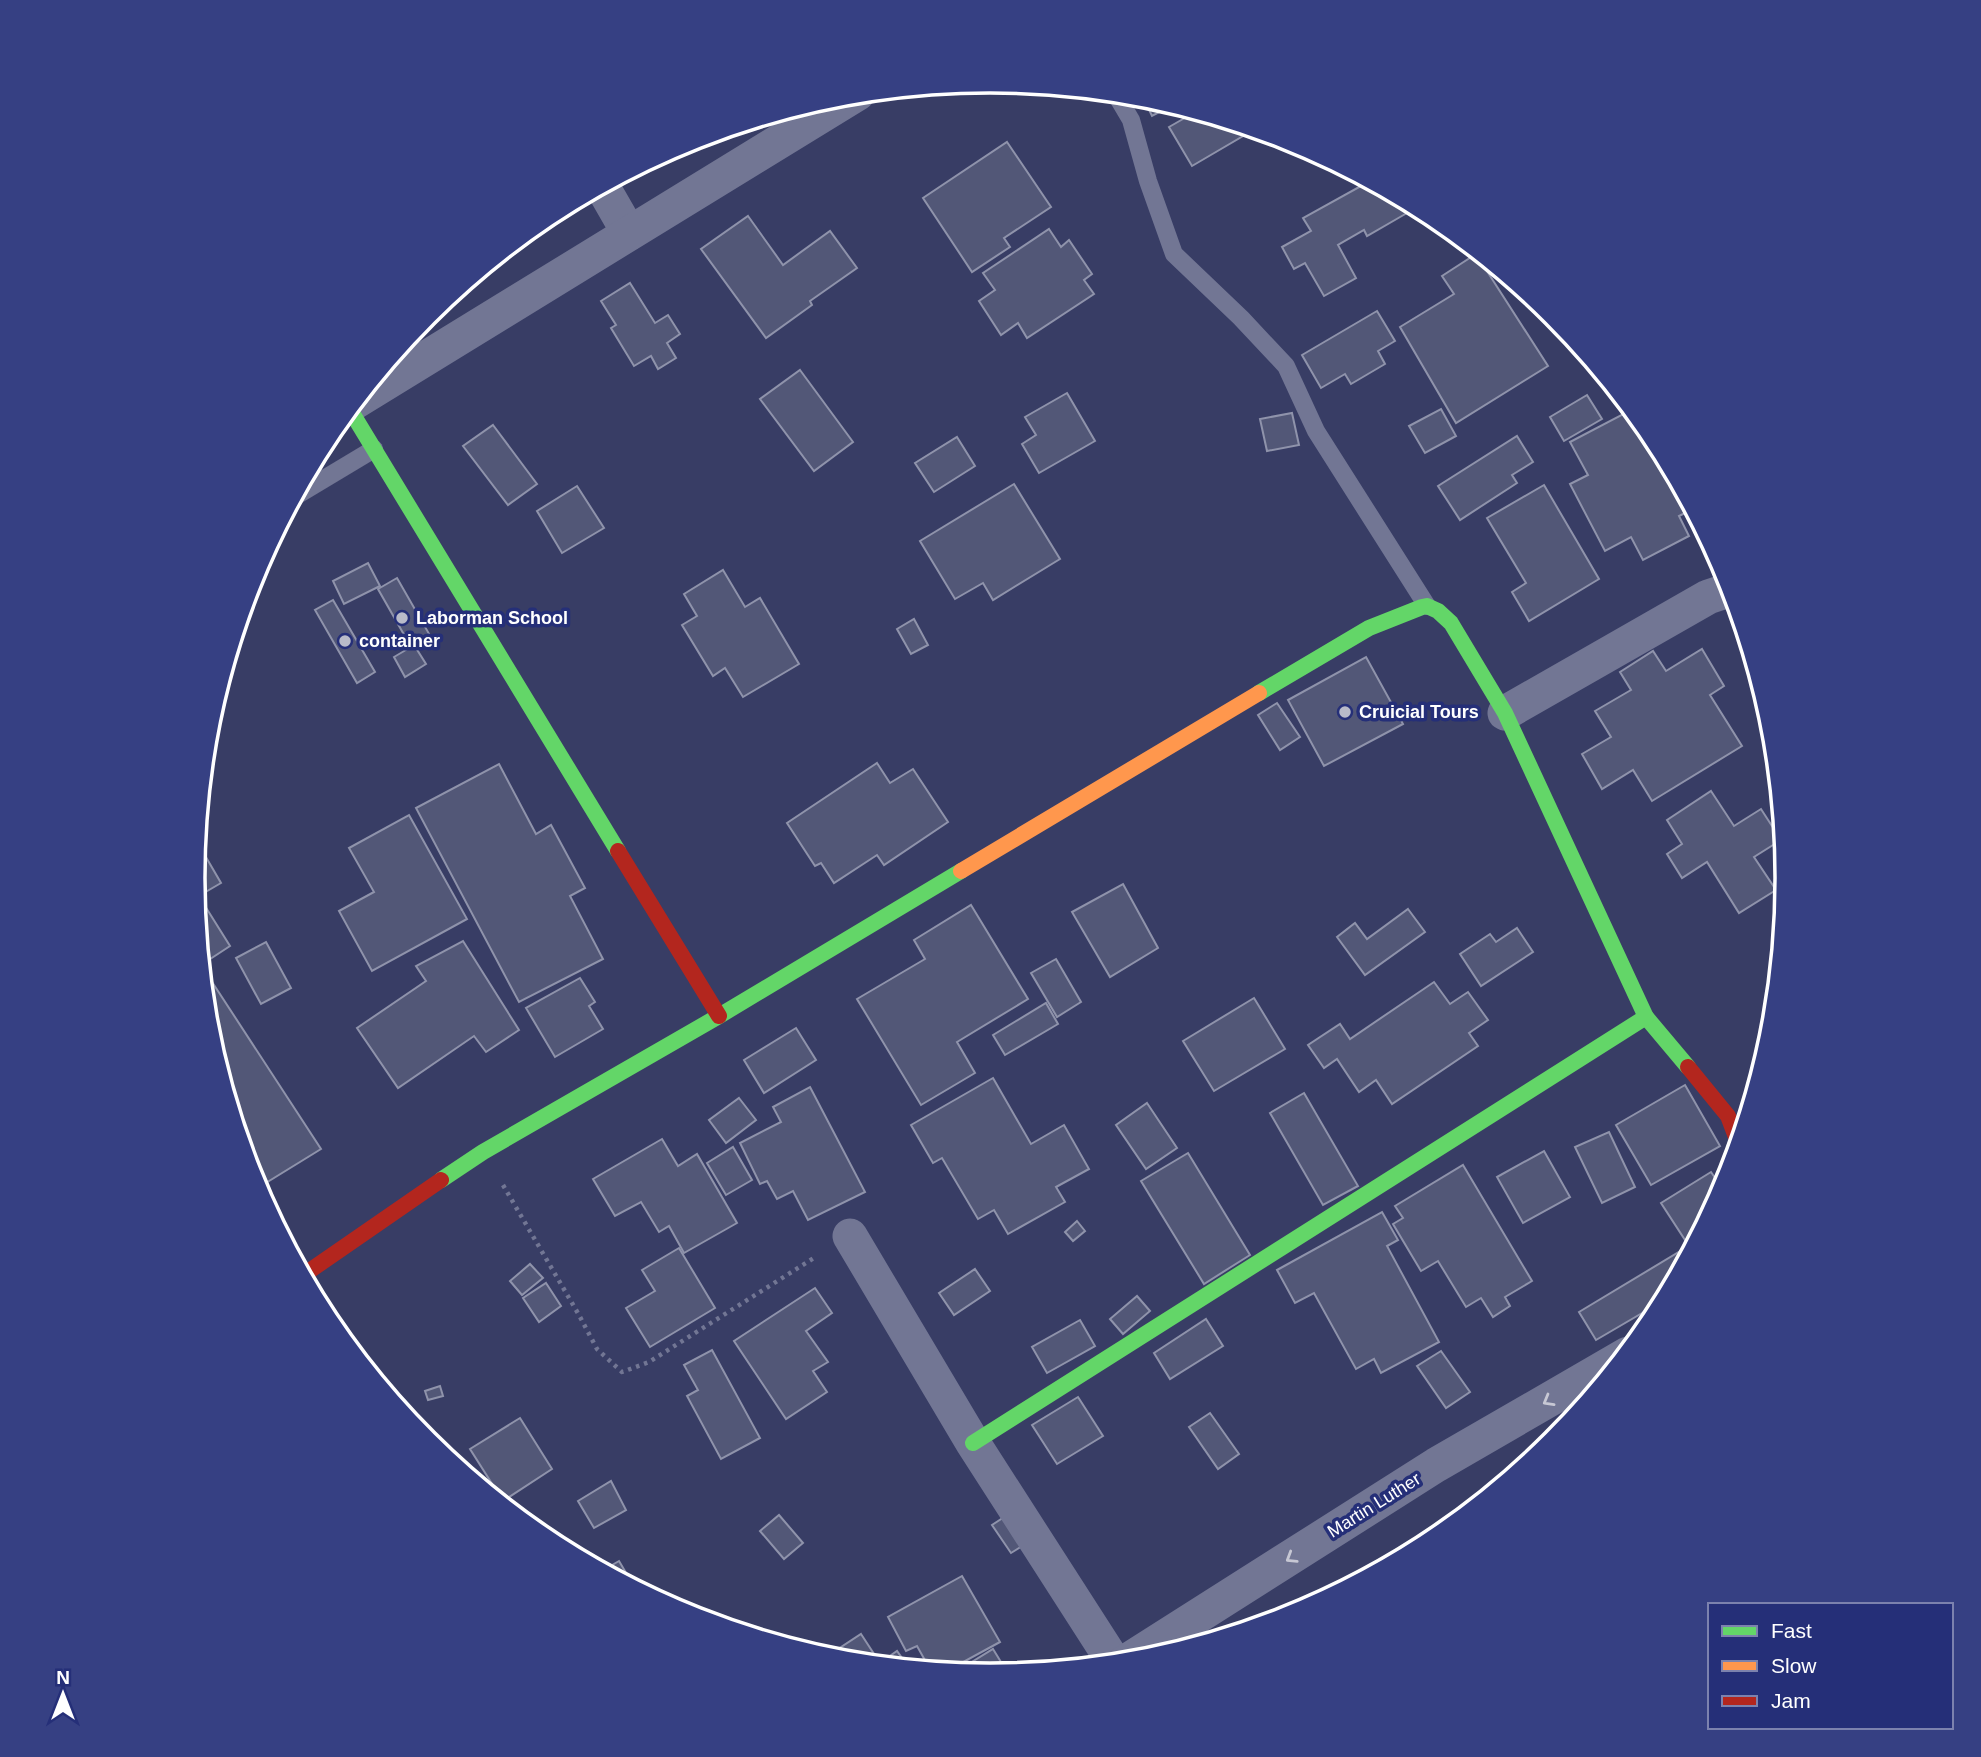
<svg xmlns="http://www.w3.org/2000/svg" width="1981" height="1757" viewBox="0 0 1981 1757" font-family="Arial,sans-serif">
<rect width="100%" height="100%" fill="#383d65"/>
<g fill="#525777" stroke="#8f93ab" stroke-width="2">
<path d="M1142 95 1147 96 1175 104 1152 116Z"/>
<path d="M1197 111 1255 129 1192 166 1169 127Z"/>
<path d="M1007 142 1051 207 1004 238 1010 247 972 272 923 198Z"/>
<path d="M1370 181 1396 195 1407 213 1367 236 1364 230 1338 245 1356 278 1324 296 1305 263 1294 269 1282 247 1311 231 1303 218Z"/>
<path d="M588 193 591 200 559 218 556 212 539 222 547 215Z"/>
<path d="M748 216 783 265 830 231 857 268 810 301 812 305 766 338 701 249Z"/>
<path d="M1049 229 1061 247 1069 240 1092 274 1084 280 1094 294 1027 338 1018 323 1001 335 979 301 995 290 983 273Z"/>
<path d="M1476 254 1548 366 1456 423 1400 327 1454 294 1442 276Z"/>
<path d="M630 283 655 323 668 315 680 334 667 343 676 358 658 369 651 356 634 366 611 328 616 325 601 301Z"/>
<path d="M1377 311 1395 341 1378 351 1385 364 1351 384 1345 374 1321 388 1302 355Z"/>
<path d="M800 370 853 442 814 471 760 399Z"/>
<path d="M1067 393 1095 441 1039 473 1022 444 1036 435 1025 417Z"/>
<path d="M1587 395 1602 419 1564 441 1550 417Z"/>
<path d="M1441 409 1456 436 1425 453 1409 426Z"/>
<path d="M1629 411 1638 429 1646 425 1654 435 1693 509 1679 516 1689 536 1643 560 1631 537 1605 551 1570 484 1588 475 1570 442Z"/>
<path d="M1292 413 1299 445 1267 451 1260 419Z"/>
<path d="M493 425 537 484 508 505 463 446Z"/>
<path d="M1517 436 1533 462 1512 475 1517 483 1460 520 1438 486Z"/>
<path d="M957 437 975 466 934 492 915 463Z"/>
<path d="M1014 484 1060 559 993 600 983 583 955 599 920 541Z"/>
<path d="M1544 485 1599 579 1529 621 1512 592 1526 583 1487 518Z"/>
<path d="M577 486 604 528 562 553 537 511Z"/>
<path d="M368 563 380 586 344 604 333 581Z"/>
<path d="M723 570 745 607 760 598 799 664 743 697 725 668 713 676 682 625 697 616 684 594Z"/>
<path d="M397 578 432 639 416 648 426 664 405 677 394 657 411 647 378 589Z"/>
<path d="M333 600 375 672 357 683 315 610Z"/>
<path d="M914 619 928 645 911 654 897 629Z"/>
<path d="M1702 649 1724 686 1710 695 1742 746 1652 801 1633 770 1602 789 1582 754 1611 737 1595 711 1631 690 1620 672 1653 651 1666 671Z"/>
<path d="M1366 657 1403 724 1324 766 1288 700Z"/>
<path d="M1277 703 1300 737 1280 750 1258 715Z"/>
<path d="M877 763 890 783 913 769 948 822 884 865 877 855 834 883 821 863 815 866 787 823Z"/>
<path d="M499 764 536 834 551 825 585 888 570 896 603 959 519 1002 416 808Z"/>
<path d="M1711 791 1734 826 1761 809 1781 840 1754 857 1776 890 1739 913 1707 862 1682 878 1667 854 1682 844 1667 820Z"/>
<path d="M409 815 467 919 372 971 339 911 374 892 349 848Z"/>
<path d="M196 840 221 883 195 898 193 878Z"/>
<path d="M1123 884 1158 948 1110 977 1072 912Z"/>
<path d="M971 905 1028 999 957 1042 975 1073 921 1105 857 999 925 959 914 940Z"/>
<path d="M205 906 230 946 201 965 196 911Z"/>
<path d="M1408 909 1425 932 1365 975 1337 937 1355 923 1367 939Z"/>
<path d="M1517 928 1533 952 1481 986 1460 954 1490 934 1496 942Z"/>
<path d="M463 941 519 1030 486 1052 474 1036 398 1088 357 1028 426 981 416 966Z"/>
<path d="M266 942 291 988 261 1004 236 958Z"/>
<path d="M1056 959 1081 1002 1057 1017 1031 973Z"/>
<path d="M201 965 321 1149 256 1189 208 1034Z"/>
<path d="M580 978 595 1002 589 1006 603 1029 555 1057 526 1008Z"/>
<path d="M1434 982 1450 1004 1468 992 1488 1020 1469 1033 1478 1046 1392 1104 1376 1080 1359 1092 1337 1059 1324 1068 1308 1045 1340 1024 1350 1039Z"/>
<path d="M1254 998 1285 1049 1214 1091 1183 1041Z"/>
<path d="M1046 1003 1058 1024 1005 1055 993 1035Z"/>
<path d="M796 1028 816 1060 764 1093 744 1060Z"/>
<path d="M993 1078 1031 1144 1064 1125 1089 1169 1056 1187 1065 1202 1008 1234 994 1210 978 1219 942 1158 933 1163 911 1125Z"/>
<path d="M1685 1085 1720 1146 1651 1185 1616 1125Z"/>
<path d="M810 1087 865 1192 808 1220 793 1191 777 1199 767 1181 760 1184 740 1143 781 1122 773 1107Z"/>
<path d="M1304 1093 1358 1186 1323 1205 1270 1113Z"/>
<path d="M739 1098 756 1120 726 1143 709 1120Z"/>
<path d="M1147 1103 1177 1148 1146 1169 1116 1125Z"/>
<path d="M1609 1132 1635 1187 1602 1203 1575 1147Z"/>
<path d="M662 1139 678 1166 697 1154 737 1223 684 1253 669 1226 659 1232 641 1202 615 1216 593 1179Z"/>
<path d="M733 1147 752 1180 726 1195 707 1163Z"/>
<path d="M1544 1151 1570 1197 1523 1223 1497 1177Z"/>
<path d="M1188 1153 1250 1255 1204 1284 1141 1181Z"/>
<path d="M1463 1165 1532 1281 1505 1297 1510 1306 1493 1317 1481 1298 1466 1307 1438 1261 1421 1271 1393 1224 1403 1218 1395 1206Z"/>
<path d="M1711 1172 1724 1191 1701 1233 1687 1243 1661 1203Z"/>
<path d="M1382 1212 1398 1240 1387 1246 1439 1342 1381 1373 1374 1359 1356 1369 1314 1293 1295 1303 1277 1270Z"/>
<path d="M1077 1221 1085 1231 1073 1241 1065 1232Z"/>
<path d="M1697 1241 1666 1299 1596 1340 1579 1312Z"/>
<path d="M679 1248 715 1308 650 1347 626 1308 655 1291 642 1270Z"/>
<path d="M530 1264 543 1278 522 1295 510 1281Z"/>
<path d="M975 1269 990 1291 954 1315 939 1293Z"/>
<path d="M546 1283 561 1306 539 1322 523 1298Z"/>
<path d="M815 1288 832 1313 806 1331 828 1362 813 1371 827 1392 786 1419 734 1341Z"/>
<path d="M1137 1296 1150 1311 1123 1334 1110 1319Z"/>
<path d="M1206 1319 1223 1346 1170 1379 1154 1353Z"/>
<path d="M1080 1320 1095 1346 1047 1373 1032 1347Z"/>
<path d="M712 1350 760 1438 721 1459 687 1396 698 1390 684 1365Z"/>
<path d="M1441 1351 1470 1392 1446 1408 1417 1366Z"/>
<path d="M440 1386 443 1396 428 1400 425 1391Z"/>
<path d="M1078 1397 1103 1436 1057 1464 1032 1425Z"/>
<path d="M1210 1413 1239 1454 1218 1469 1189 1427Z"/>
<path d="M520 1418 552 1469 503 1501 470 1449Z"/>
<path d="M611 1481 626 1510 594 1528 578 1501Z"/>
<path d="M1009 1514 1027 1543 1011 1553 992 1525Z"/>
<path d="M779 1515 803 1543 784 1559 760 1531Z"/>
<path d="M619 1561 635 1588 634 1589 602 1571Z"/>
<path d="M962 1576 1000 1642 945 1672 931 1671 917 1646 906 1651 888 1617Z"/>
<path d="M861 1634 880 1663 897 1651 909 1668 838 1661 832 1653Z"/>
<path d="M993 1649 1009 1675 990 1676 954 1673Z"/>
</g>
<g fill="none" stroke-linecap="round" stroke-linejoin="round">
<path stroke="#727694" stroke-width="4.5" stroke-dasharray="3.5 5" stroke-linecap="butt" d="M503 1185 579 1315 597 1349 622 1372 649 1362 817 1256"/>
<g stroke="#727694" stroke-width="18">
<path d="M1115 93 1131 120 1148 181 1174 254 1241 318 1286 366 1316 431 1427 606"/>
<path d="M294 497 374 449"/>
</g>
<g stroke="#727694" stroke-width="35">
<path d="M602 186 629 233"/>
<path d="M353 403 858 93"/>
<path d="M1505 713 1708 597 1732 589"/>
<path d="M850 1236 973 1443 1115 1664"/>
<path d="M1124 1663 1436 1465 1628 1354"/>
</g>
<g stroke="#63d668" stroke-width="16">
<path d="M349 408 618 851"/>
<path d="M1259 693 1369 628 1422 607 1427 606 1438 611 1451 623 1505 713 1646 1017 1688 1067"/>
<path d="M441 1180 483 1152 719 1016 961 871"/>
<path d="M973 1443 1646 1017"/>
</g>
<path stroke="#ff974d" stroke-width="16" d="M961 871 1259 693"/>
<g stroke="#b3261e" stroke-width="16">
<path d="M618 851 719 1016"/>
<path d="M1688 1067 1728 1116 1739 1145"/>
<path d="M302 1276 441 1180"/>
</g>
</g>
<defs><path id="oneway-chevron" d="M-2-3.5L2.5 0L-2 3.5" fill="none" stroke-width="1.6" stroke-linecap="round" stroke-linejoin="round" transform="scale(1.75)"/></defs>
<g stroke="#c7c8d4">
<use href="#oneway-chevron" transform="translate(1548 1401) rotate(150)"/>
<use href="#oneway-chevron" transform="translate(1291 1558) rotate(148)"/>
</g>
<g fill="#b9bbc9" stroke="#252f78" stroke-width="2.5">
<circle cx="402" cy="618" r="7"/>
<circle cx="345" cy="641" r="7"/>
<circle cx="1345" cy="712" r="7"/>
</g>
<g text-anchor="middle" stroke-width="7" stroke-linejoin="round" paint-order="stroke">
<g font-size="18" font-weight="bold" fill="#fff" stroke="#252f78" text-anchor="start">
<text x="416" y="624">Laborman School</text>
<text x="359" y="647">container</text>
<text x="1359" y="718">Cruicial Tours</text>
</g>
<g font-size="18" fill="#fff" stroke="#252f78">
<text transform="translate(1374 1505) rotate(-32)" y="6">Martin Luther</text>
</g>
</g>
<path d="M0 0H1981V1757H0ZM205 878a785 785 0 1 1 1570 0a785 785 0 1 1-1570 0Z" fill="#364083" fill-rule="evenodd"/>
<path fill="none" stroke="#fff" stroke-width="3.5" d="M205 878a785 785 0 1 1 1570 0a785 785 0 1 1-1570 0Z"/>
<rect x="1708" y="1603" width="245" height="126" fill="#252f78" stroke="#7c82ae" stroke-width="2"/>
<rect x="1722" y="1626" width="35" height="10" fill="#63d668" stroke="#7c82ae" stroke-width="2"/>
<text x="1771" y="1638" font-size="21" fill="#ffffff">Fast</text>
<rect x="1722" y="1661" width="35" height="10" fill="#ff974d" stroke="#7c82ae" stroke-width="2"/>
<text x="1771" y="1673" font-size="21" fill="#ffffff">Slow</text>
<rect x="1722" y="1696" width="35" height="10" fill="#b3261e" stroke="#7c82ae" stroke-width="2"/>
<text x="1771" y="1708" font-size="21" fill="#ffffff">Jam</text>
<g transform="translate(63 1694)" stroke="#252f78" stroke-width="5" paint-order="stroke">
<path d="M0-5L12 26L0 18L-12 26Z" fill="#ffffff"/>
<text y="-10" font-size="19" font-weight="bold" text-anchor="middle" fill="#ffffff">N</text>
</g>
</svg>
